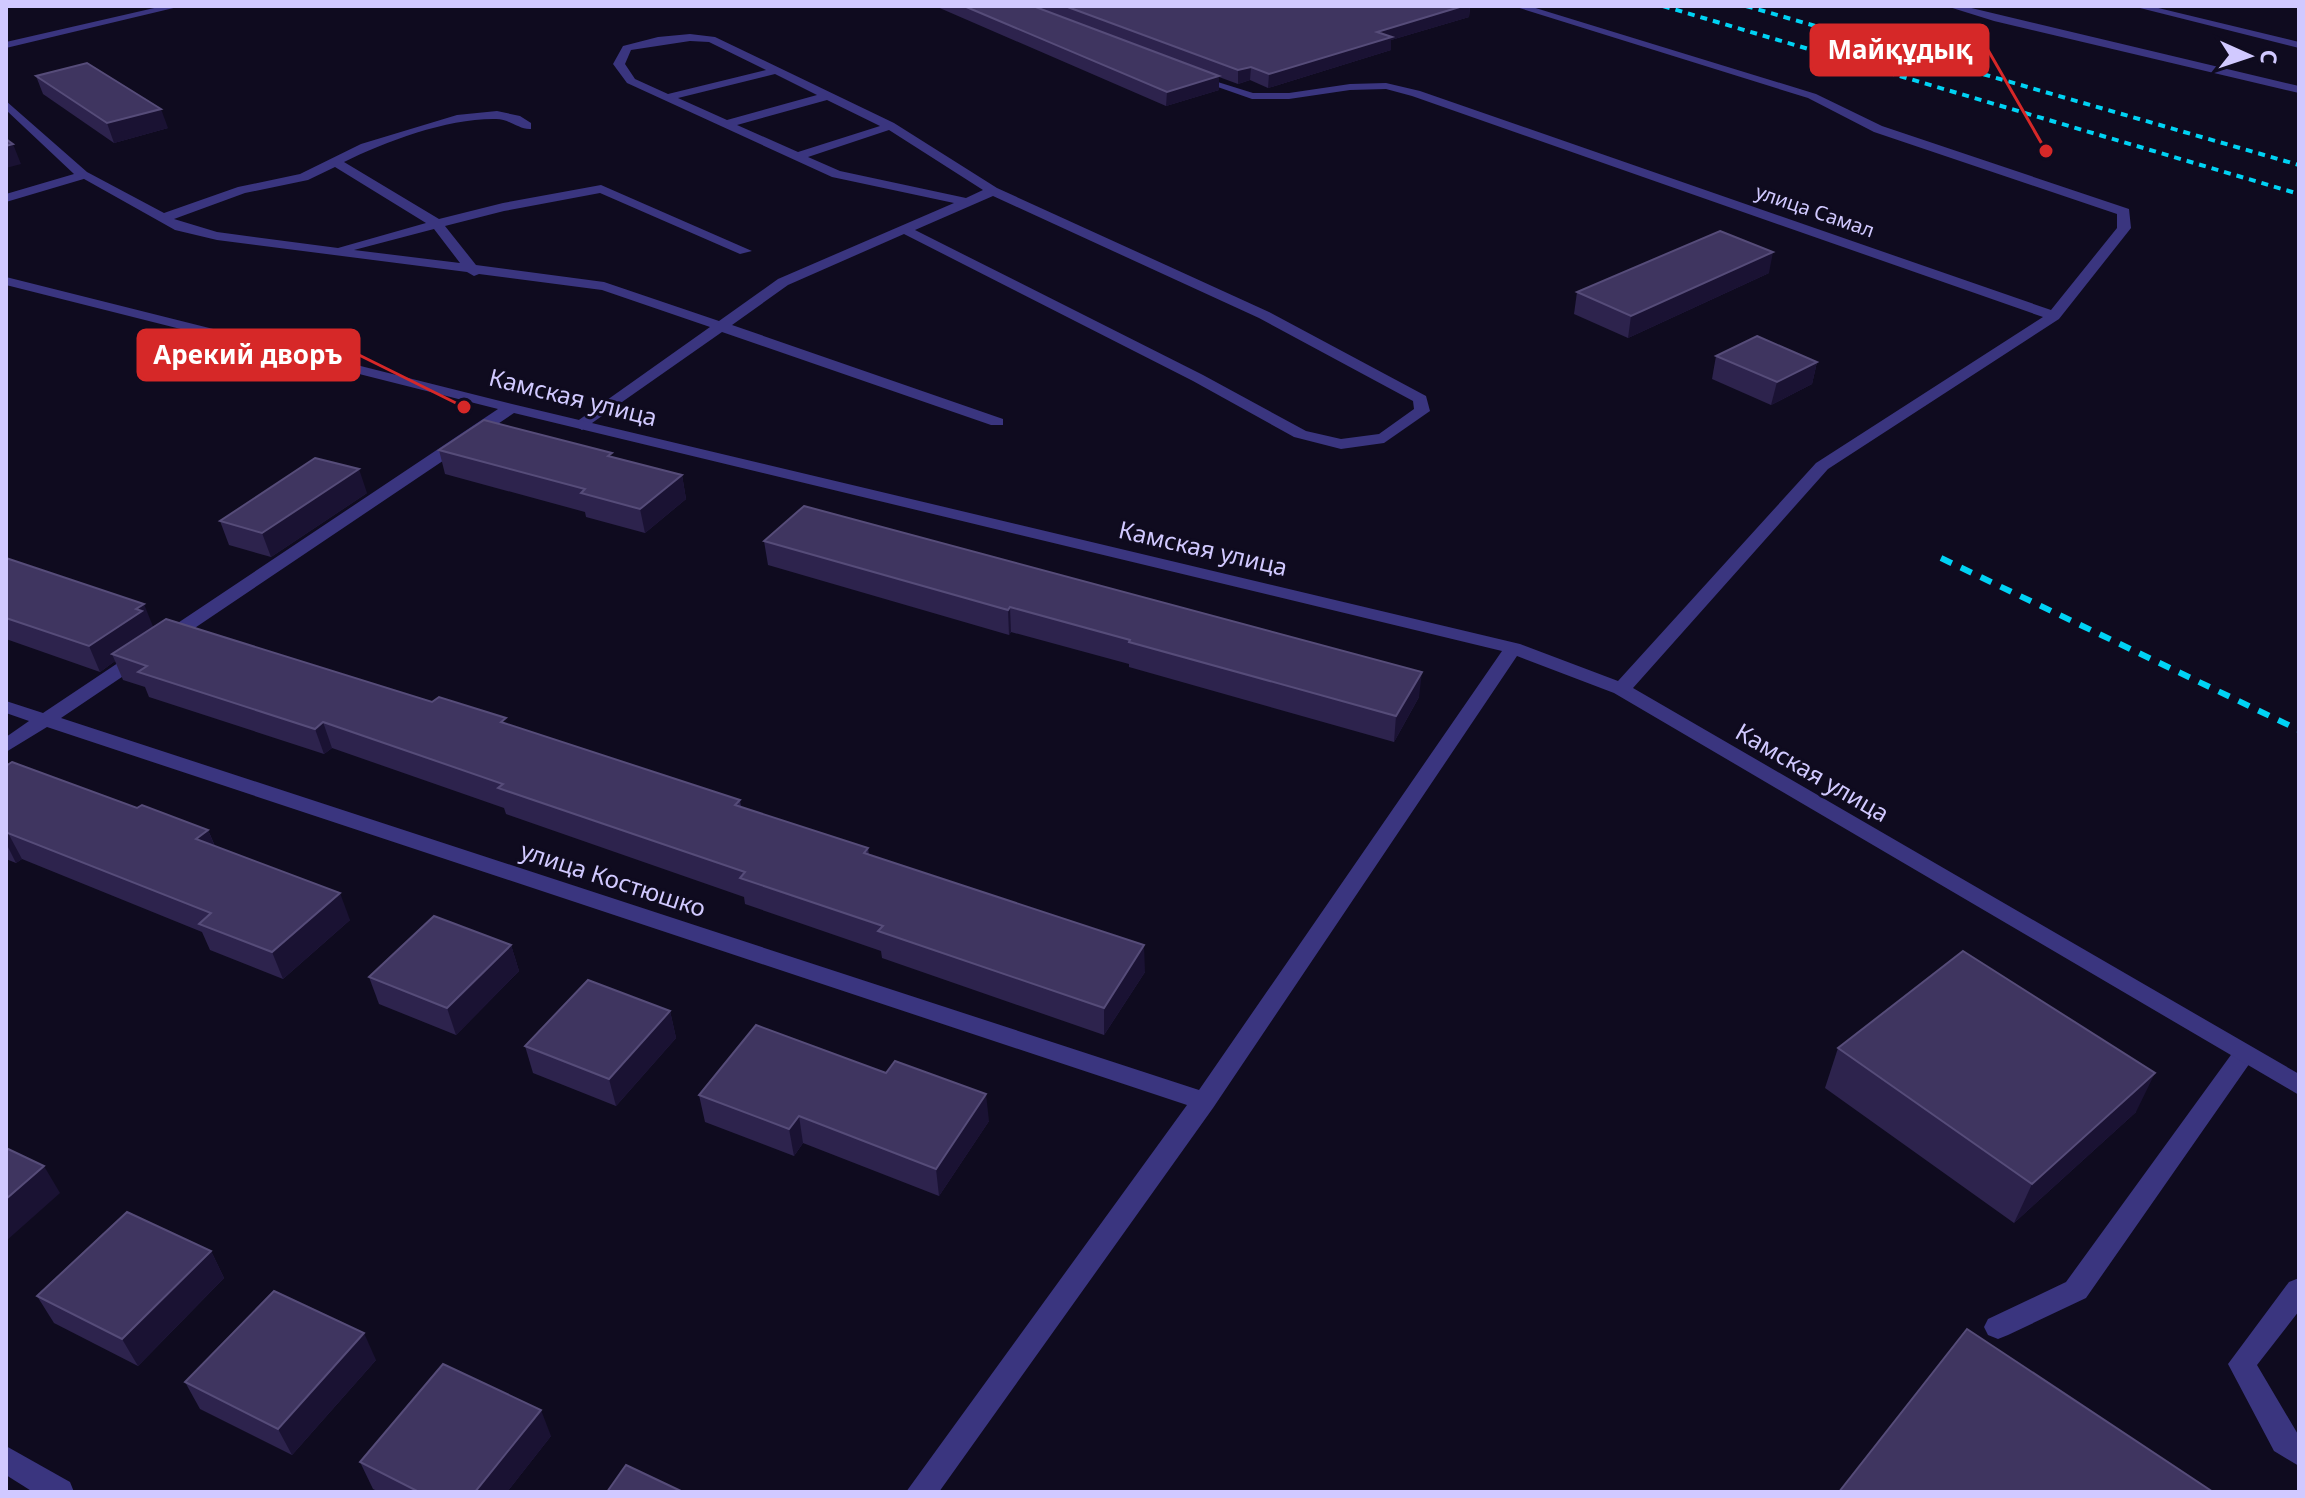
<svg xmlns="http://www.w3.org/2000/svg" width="2305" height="1498" viewBox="0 0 2305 1498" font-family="'Noto Sans',sans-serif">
<rect width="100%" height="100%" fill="#0f0b1f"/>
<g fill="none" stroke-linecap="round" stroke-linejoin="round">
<g fill="#3a357f" fill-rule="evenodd">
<path d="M1946 6H1963L2299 86V93L1994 21Z"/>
<path d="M690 34 715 37 894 123 997 188 1269 312 1426 396 1430 411 1384 443 1341 449 1294 437 1193 381 904 234 788 285 732 325 1003 419V425H991L722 332 582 430 574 425 576 422 710 327 602 290 479 274 474 276 467 272 217 240 175 230 77 175 87 172 164 213 238 187 300 174 361 144 457 115 497 111 520 116 531 123V129C519 130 510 119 496 119 449 118 386 141 344 162L439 219 503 203 601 185 752 251 740 254 600 193 504 211 445 226 476 265 604 282 719 321 778 279 954 203 832 177 627 83 613 64 623 46 658 37ZM690 41 709 42 766 70 668 94 635 79 625 64 631 50ZM775 74 817 95 727 120 678 98ZM827 100 880 126 798 152 737 125ZM889 130 983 190 966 198 840 171 808 157ZM335 167 426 223 338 248 217 232 174 219 245 193 308 180ZM993 196 1259 318 1413 401 1414 409 1379 434 1341 439 1306 431 1203 375 915 230ZM434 229 460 263 354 250Z"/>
<path d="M2244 1045 2252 1048 2256 1054 2252 1060 2086 1298 2008 1335 1998 1339 1988 1335 1984 1327 1988 1319 2066 1282 2236 1048Z"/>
<path d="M2299 1278V1311L2257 1365 2299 1436V1466L2274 1451 2228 1364 2289 1282Z"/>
</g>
<g fill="#3a357f" fill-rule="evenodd">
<path d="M163 6H182L6 48V42Z"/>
<path d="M1513 6H1529L1816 94 1882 126 2129 209 2131 228 2059 319 1828 469 1633 688 2299 1074V1095L1614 693 1517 656 1213 1108 939 1492H906L1187 1105 47 727 6 752V737L29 721 6 713V701L43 713 498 409 6 285V277L512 404 1520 644 1618 681 1816 463 2043 317 1412 96 1386 89 1350 90 1289 99H1252L1192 78V74L1253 93H1289L1350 84 1386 83 1420 91 2051 310 2117 228V214L1874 132 1808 98ZM514 413 1502 651 1199 1090 61 718Z"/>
<path d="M2132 6H2150L2299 42V48Z"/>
<path d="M6 101 87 172V178L6 202V194L74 174 6 110Z"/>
<path d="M6 1446 70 1482 74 1492H33L6 1475Z"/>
</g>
<g stroke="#00d3f4" stroke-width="4" stroke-dasharray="7 6" stroke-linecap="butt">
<path d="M1663 6 2299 194"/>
<path d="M1746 6 2299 165"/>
</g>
<path stroke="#00d3f4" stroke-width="6" stroke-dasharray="12 10" stroke-linecap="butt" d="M1941 558 2299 730"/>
</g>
<g fill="#2d234d">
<path d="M935 6H1470L1469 17 1391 40V50L1268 88 1250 80 1238 84 1219 77V90L1166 106Z"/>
<path d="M36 76 168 128 114 143 43 94Z"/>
<path d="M1769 273 1628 338 1574 314 1577 292Z"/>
<path d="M1716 356 1817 362 1812 384 1771 405 1712 379Z"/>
<path d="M439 450 613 458 682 475 686 499 645 533 586 517 585 512 445 474Z"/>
<path d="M367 493 271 557 229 545 220 521Z"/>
<path d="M764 541 1419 697 1394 742 1129 667V664L1011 632 1009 635 768 565Z"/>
<path d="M6 558 154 627 432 702 507 724 740 800 741 807 868 848 869 855 1145 972 1104 1035 882 958 881 951 745 904 744 897 506 814 504 808 332 748 324 754 149 697 145 687 123 680 115 661 100 672 6 639Z"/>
<path d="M6 766 208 830 215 846 350 920 283 979 210 950 202 932 22 859 16 863 6 859Z"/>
<path d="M511 945 519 971 456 1035 379 1004 369 977Z"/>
<path d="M670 1011 676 1038 616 1106 533 1073 525 1046Z"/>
<path d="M1838 1048 2136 1112 2014 1223 1825 1088Z"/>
<path d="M699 1095 989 1121 939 1196 803 1143 794 1156 705 1122Z"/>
<path d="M211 1251 224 1278 138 1366 54 1323 37 1296Z"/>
<path d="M376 1360 292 1455 200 1409 185 1382Z"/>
<path d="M551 1436 507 1492H379L373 1489 360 1462Z"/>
</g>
<g fill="#1a1233">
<path d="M1463 6H1470L1469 17 1391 40V50L1268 88 1269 74 1377 32Z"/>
<path d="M1251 67 1250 80 1238 84V70Z"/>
<path d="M1219 76V90L1166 106 1167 92Z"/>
<path d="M161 109 168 128 114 143 107 123Z"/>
<path d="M13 144 21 164 6 168V146Z"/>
<path d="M1773 252 1769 273 1628 338 1631 316Z"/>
<path d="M1817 362 1812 384 1771 405 1777 382Z"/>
<path d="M359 469 367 493 271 557 262 533Z"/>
<path d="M682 475 686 499 645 533 640 509Z"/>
<path d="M144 604 154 629 112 654 115 661 100 672 89 646Z"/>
<path d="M1010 607 1011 632 1009 635 1008 610Z"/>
<path d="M1422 672 1419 697 1394 742 1396 716Z"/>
<path d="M323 722 332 748 324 754 315 729Z"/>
<path d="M208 830 219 856 196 839Z"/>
<path d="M8 833 22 859 16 863 6 843V834Z"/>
<path d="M340 893 350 920 283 979 272 952Z"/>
<path d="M511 945 519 971 456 1035 447 1008Z"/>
<path d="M1144 945 1145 972 1104 1035V1008Z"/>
<path d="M670 1011 676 1038 616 1106 609 1079Z"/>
<path d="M2155 1073 2136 1112 2014 1223 2032 1184Z"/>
<path d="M986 1094 989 1121 939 1196 936 1169Z"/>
<path d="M799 1116 803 1143 794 1156 789 1129Z"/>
<path d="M44 1166 60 1193 6 1241V1199Z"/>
<path d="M211 1251 224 1278 138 1366 122 1339Z"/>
<path d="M364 1333 376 1360 292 1455 278 1429Z"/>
<path d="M541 1410 551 1436 507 1492H475Z"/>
</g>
<g fill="#3f3560" stroke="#564c79" stroke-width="2">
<path d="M964 6H1033L1219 76 1167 92Z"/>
<path d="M1065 6H1463L1377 32 1392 37 1269 74 1251 67 1238 70Z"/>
<path d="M87 63 161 109 107 123 36 76Z"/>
<path d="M6 139 13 144 6 146Z"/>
<path d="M1720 231 1773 252 1631 316 1577 292Z"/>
<path d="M1757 336 1817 362 1777 382 1716 356Z"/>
<path d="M484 420 612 453 608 456 682 475 640 509 581 493 585 489 439 450Z"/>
<path d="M315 458 359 469 262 533 220 521Z"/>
<path d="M804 506 1422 672 1396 716 1129 642 1130 640 1010 607 1008 610 764 541Z"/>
<path d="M6 558 144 604 136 609 142 611 89 646 6 618Z"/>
<path d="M166 619 432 702 439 697 506 718 501 722 740 800 735 805 868 848 864 853 1144 945 1104 1008 878 931 883 926 740 878 745 872 498 788 503 784 323 722 315 729 138 672 147 666 112 654Z"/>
<path d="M12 762 137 808 142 805 208 830 196 839 340 893 272 952 199 924 211 913 8 833 6 834V766Z"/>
<path d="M434 916 511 945 447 1008 369 977Z"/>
<path d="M1963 951 2155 1073 2032 1184 1838 1048Z"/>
<path d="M588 980 670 1011 609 1079 525 1046Z"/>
<path d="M756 1025 886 1073 895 1061 986 1094 936 1169 799 1116 789 1129 699 1095Z"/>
<path d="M6 1148 44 1166 6 1199Z"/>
<path d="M127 1212 211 1251 122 1339 37 1296Z"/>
<path d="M274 1291 364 1333 278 1429 185 1382Z"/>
<path d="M1967 1329 2213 1492H1839Z"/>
<path d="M443 1364 541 1410 475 1492H419L360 1462Z"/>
<path d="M626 1465 683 1492H607Z"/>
</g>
<g text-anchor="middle" stroke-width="6" stroke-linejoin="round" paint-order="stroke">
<g font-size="20" fill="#d1c9ff" stroke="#0f0b1f">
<text transform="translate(1815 211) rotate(19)" y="7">улица Самал</text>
</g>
<g font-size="24" fill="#d1c9ff" stroke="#0f0b1f">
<text transform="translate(573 398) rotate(14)" y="8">Камская улица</text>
<text transform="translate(1203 549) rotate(13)" y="8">Камская улица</text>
<text transform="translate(1812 773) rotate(30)" y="8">Камская улица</text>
<text transform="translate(613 880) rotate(18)" y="8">улица Костюшко</text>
</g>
</g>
<path fill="none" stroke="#d62828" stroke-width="3" d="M2046 151L1988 50M464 407L359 355"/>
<g fill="#d62828" stroke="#0f0b1f" stroke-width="3">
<circle cx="2046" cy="151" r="8"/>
<circle cx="464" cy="407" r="8"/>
</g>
<g fill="#d62828" stroke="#d62828" stroke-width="3">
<rect x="1811" y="25" width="177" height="50" rx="8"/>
<rect x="138" y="330" width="221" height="50" rx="8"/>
</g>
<g font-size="26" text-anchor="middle" font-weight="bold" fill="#fff">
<text x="1900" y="59">Майқұдық</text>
<text x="248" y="364">Арекий дворъ</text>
</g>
<rect width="2305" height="1498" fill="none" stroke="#d1c9ff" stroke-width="16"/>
<g transform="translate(2249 56) rotate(93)" stroke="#0f0b1f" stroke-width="6" paint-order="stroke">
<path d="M0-6L14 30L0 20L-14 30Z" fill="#d1c9ff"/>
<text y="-12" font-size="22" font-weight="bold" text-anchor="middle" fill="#d1c9ff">С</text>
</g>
</svg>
